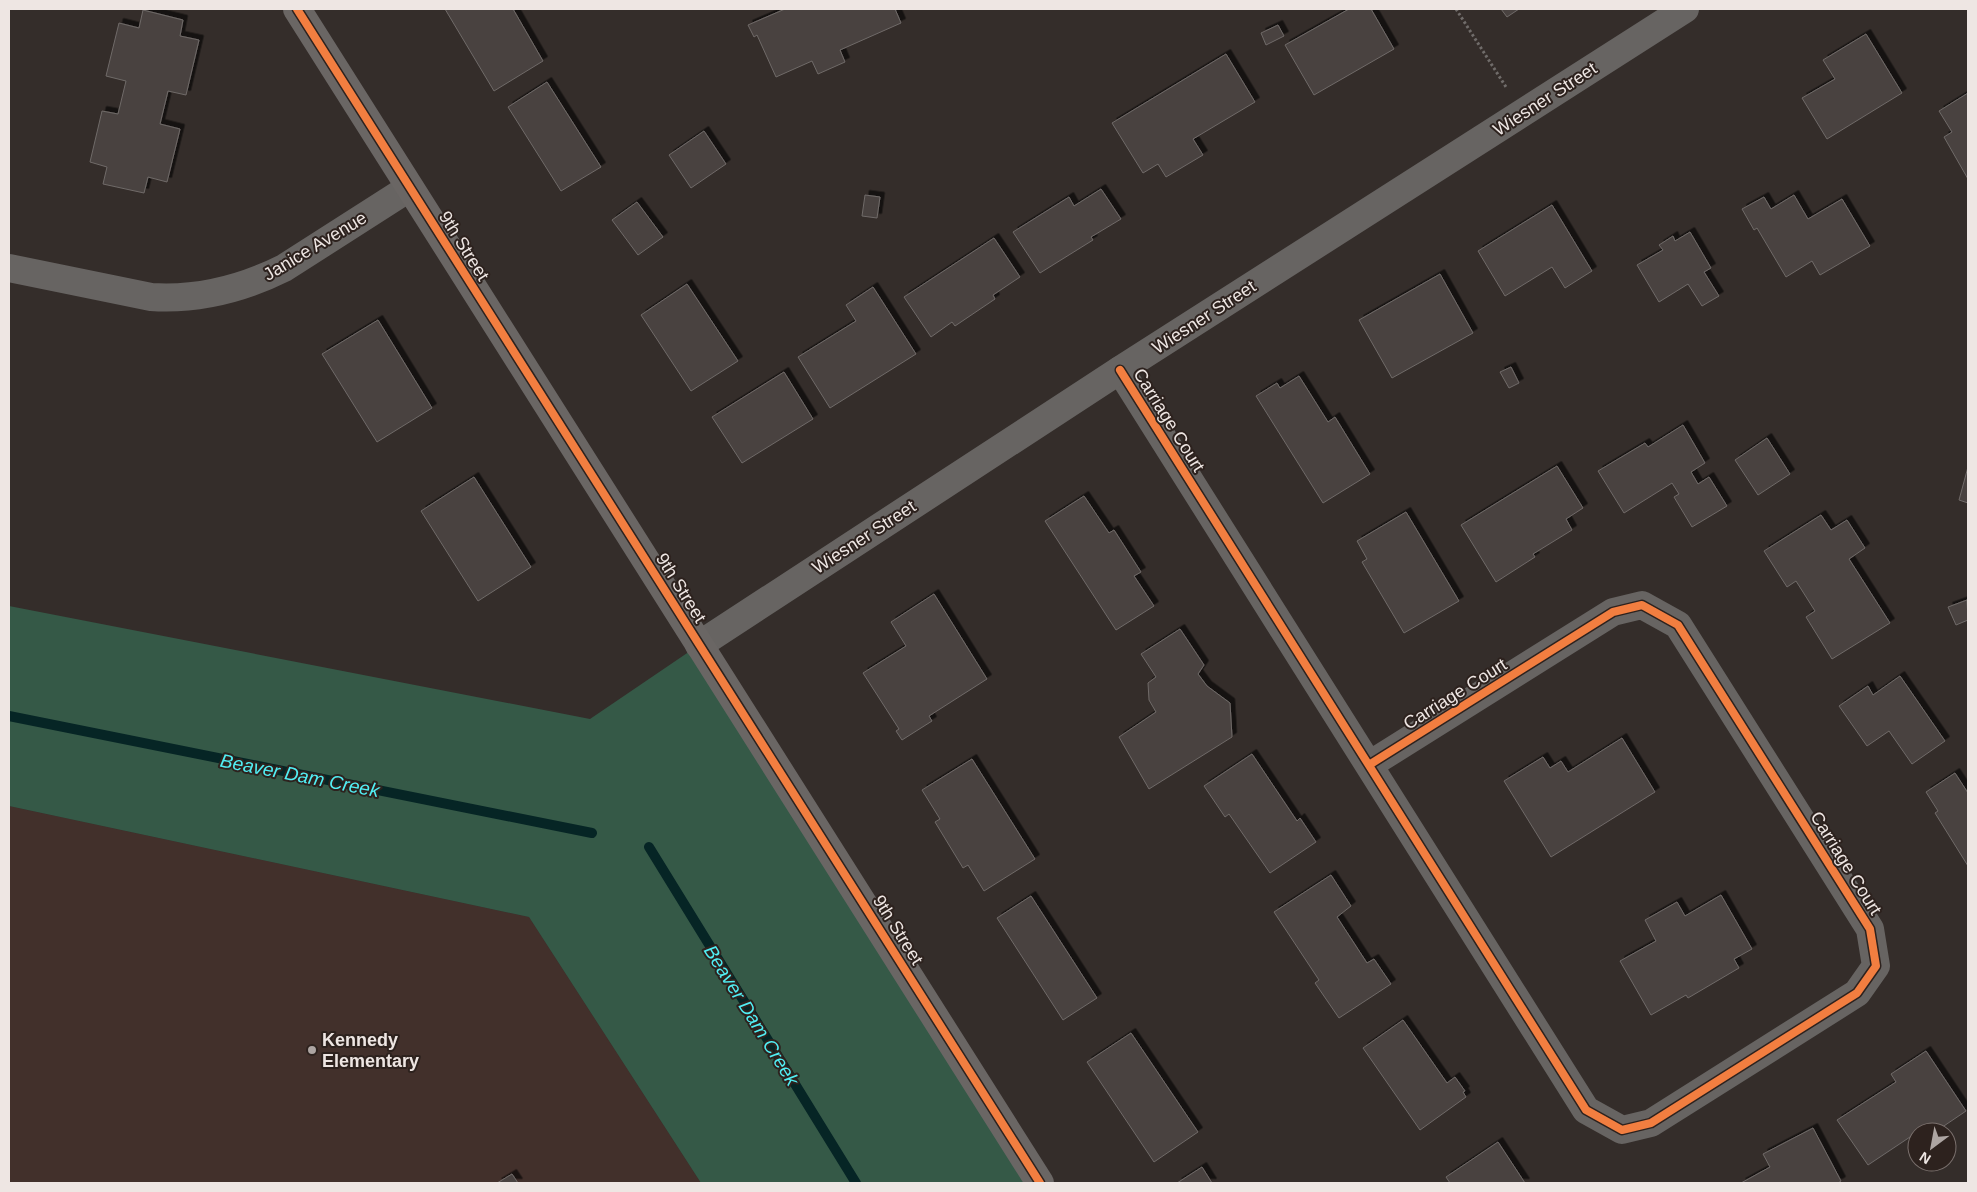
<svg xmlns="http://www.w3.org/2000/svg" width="1977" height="1192" viewBox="0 0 1977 1192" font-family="Helvetica,sans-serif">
<defs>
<filter id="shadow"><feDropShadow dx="4.5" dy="-4.5" stdDeviation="0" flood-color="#0009"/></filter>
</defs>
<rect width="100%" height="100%" fill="#342d2a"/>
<path fill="#42302b" d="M9 806 529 917 701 1183H9Z"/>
<path fill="#355947" d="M9 606 590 719 699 645 1040 1183H701L529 917 9 806Z"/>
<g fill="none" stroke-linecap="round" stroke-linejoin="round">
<g stroke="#062525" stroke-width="10">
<path d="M9 716 592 833"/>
<path d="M649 847 856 1183"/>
</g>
</g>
<g fill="#484341" stroke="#706a68" filter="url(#shadow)">
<path d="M445 9H513L543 61 494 91Z"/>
<path d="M785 9H895L901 23 840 50 845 62 818 74 812 61 776 77 757 35 754 37 748 25Z"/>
<path d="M1349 9H1371L1394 49 1314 95 1285 45Z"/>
<path d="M1501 9H1519L1507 17Z"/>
<path d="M143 10 183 20 180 36 199 40 186 95 168 91 160 124 180 129 167 182 148 177 144 193 103 184 107 167 90 162 102 111 118 114 126 81 106 76 119 23 139 28Z"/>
<path d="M1278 25 1284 36 1266 45 1261 33Z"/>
<path d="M1866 34 1902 93 1827 139 1802 98 1835 79 1823 60Z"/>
<path d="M1226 54 1255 102 1193 139 1203 155 1166 177 1158 164 1143 173 1112 123Z"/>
<path d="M547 82 601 167 561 191 508 107Z"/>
<path d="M1968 93V179L1944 137 1952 132 1939 111Z"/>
<path d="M704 131 726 164 691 188 669 155Z"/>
<path d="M1101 189 1121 219 1091 237 1093 240 1040 273 1013 232 1069 197 1074 206Z"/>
<path d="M865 195 880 197 877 218 862 216Z"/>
<path d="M1794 195 1808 219 1842 199 1870 246 1820 275 1812 261 1786 277 1757 228 1754 230 1742 209 1764 197 1771 209Z"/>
<path d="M637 202 663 237 638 255 612 220Z"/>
<path d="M1552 205 1592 271 1565 288 1552 267 1505 296 1478 251Z"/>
<path d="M1690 232 1711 268 1704 272 1719 296 1702 306 1688 284 1659 302 1637 265 1663 250 1659 245 1673 236 1675 241Z"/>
<path d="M994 238 1020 277 993 295 995 299 955 326 952 322 931 337 904 297Z"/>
<path d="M1440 274 1473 333 1392 378 1359 320Z"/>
<path d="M687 284 738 361 691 391 641 315Z"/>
<path d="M873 287 916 354 830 408 798 357 856 321 846 305Z"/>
<path d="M378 320 432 408 377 442 322 354Z"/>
<path d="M1511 367 1519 383 1509 388 1500 372Z"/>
<path d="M784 372 813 419 742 463 712 417Z"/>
<path d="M1299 376 1328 422 1335 417 1370 474 1323 503 1256 396 1277 383 1280 388Z"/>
<path d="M1683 425 1705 463 1691 472 1698 484 1709 477 1727 506 1692 527 1674 497 1679 494 1672 483 1624 513 1598 471 1645 443 1648 447Z"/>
<path d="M1767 438 1790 474 1758 495 1735 460Z"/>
<path d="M1557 466 1583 508 1566 519 1572 530 1533 554 1535 557 1496 582 1461 525Z"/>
<path d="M1968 467V503L1959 500Z"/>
<path d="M474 477 531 567 478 601 421 511Z"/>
<path d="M1084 496 1109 533 1114 530 1141 572 1134 576 1154 606 1116 630 1045 521Z"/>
<path d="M1406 512 1459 601 1404 633 1362 562 1367 559 1357 541Z"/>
<path d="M1821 515 1831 530 1847 520 1865 548 1849 559 1890 623 1832 659 1806 617 1815 611 1796 581 1787 587 1764 551Z"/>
<path d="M934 594 987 679 929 716 932 721 902 740 896 731 899 729 863 673 906 646 891 622Z"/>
<path d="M1967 600 1968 620 1956 625 1948 607Z"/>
<path d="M1180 629 1204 665 1198 674 1207 686 1230 703 1232 737 1149 789 1119 737 1156 712 1149 700 1148 683 1156 677 1141 654Z"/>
<path d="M1900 676 1945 741 1912 764 1889 731 1867 746 1839 706 1868 686 1873 695Z"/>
<path d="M1622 738 1655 792 1551 857 1504 781 1543 757 1550 768 1561 761 1568 772Z"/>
<path d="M1252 754 1297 821 1300 818 1316 842 1270 873 1229 814 1225 817 1204 786Z"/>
<path d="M972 759 1035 859 984 891 968 865 963 868 935 822 940 819 922 790Z"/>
<path d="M1955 773 1968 793V866L1935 813 1938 811 1926 792Z"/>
<path d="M1331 875 1351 906 1337 917 1367 963 1374 959 1391 984 1339 1018 1315 983 1319 980 1274 912Z"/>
<path d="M1721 895 1752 949 1734 959 1739 968 1688 998 1686 995 1651 1015 1620 961 1656 941 1645 920 1677 902 1685 916Z"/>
<path d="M1031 896 1097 998 1063 1020 997 918Z"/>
<path d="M1403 1020 1447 1083 1455 1077 1465 1091 1463 1092 1466 1097 1420 1130 1363 1048Z"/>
<path d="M1131 1033 1198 1132 1154 1162 1087 1062Z"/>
<path d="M1926 1051 1966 1111 1935 1132H1928L1925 1127 1868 1165 1837 1120 1896 1082 1891 1074Z"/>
<path d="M1813 1128 1841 1181 1838 1183H1741L1770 1167 1763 1154Z"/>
<path d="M1498 1142 1525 1183H1450L1446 1177Z"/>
<path d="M1202 1167 1212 1183H1177Z"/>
<path d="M512 1174 518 1183H497Z"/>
</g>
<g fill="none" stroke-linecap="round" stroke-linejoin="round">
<path stroke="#706c6a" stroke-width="3" stroke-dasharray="2.5 2.5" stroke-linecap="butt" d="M1456 9 1506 87"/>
<g stroke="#676462" stroke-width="28">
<path d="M9 268 151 297C197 300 242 289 284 268L409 188"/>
<path d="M1120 370 1586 1110 1622 1130 1651 1123 1857 993 1876 966 1870 929 1678 625 1642 605 1613 612 1369 765"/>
<path d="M699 645 1120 370 1685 9"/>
</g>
<path stroke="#6a6664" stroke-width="28" d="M297 9 1040 1183"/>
<g stroke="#2d221e" stroke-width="11">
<g id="cycleway">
<path d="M297 9 1040 1183"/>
<path d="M1120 370 1586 1110 1622 1130 1651 1123 1857 993 1876 966 1870 929 1678 625 1642 605 1613 612 1369 765"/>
</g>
</g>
<use href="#cycleway" stroke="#f27e40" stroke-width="8"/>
</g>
<circle fill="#ada5a2" stroke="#2d221e" stroke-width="2" cx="312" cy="1050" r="5"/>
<g text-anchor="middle" stroke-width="4" stroke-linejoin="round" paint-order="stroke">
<g font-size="18" fill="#eee6e3" stroke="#2d221e">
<text transform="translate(1545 99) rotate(-33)" y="6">Wiesner Street</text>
<text transform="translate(315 246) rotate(-31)" y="6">Janice Avenue</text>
<text transform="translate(464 246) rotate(58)" y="6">9th Street</text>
<text transform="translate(1204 317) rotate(-33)" y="6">Wiesner Street</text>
<text transform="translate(1169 420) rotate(58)" y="6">Carriage Court</text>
<text transform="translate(864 537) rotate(-33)" y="6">Wiesner Street</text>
<text transform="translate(681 588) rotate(58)" y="6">9th Street</text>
<text transform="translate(1455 694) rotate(-32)" y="6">Carriage Court</text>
<text transform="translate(1846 863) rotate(58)" y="6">Carriage Court</text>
<text transform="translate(898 930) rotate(58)" y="6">9th Street</text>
</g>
<g font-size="18" font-weight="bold" fill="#eee6e3" stroke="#2d221e" text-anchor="start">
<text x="322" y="1046">Kennedy<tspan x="322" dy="21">Elementary</tspan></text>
</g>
<g font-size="19" font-style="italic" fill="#51eef3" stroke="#2d221e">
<text transform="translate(300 775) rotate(11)" y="7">Beaver Dam Creek</text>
<text transform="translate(752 1015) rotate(58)" y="7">Beaver Dam Creek</text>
</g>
</g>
<rect width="1977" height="1192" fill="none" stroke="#eee6e3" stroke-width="20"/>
<g transform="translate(1932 1147) rotate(212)"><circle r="24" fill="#2d221e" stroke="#7a706d"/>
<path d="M0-4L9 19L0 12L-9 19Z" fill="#ada5a2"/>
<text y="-8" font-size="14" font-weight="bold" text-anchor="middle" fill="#eee6e3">N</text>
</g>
</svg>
